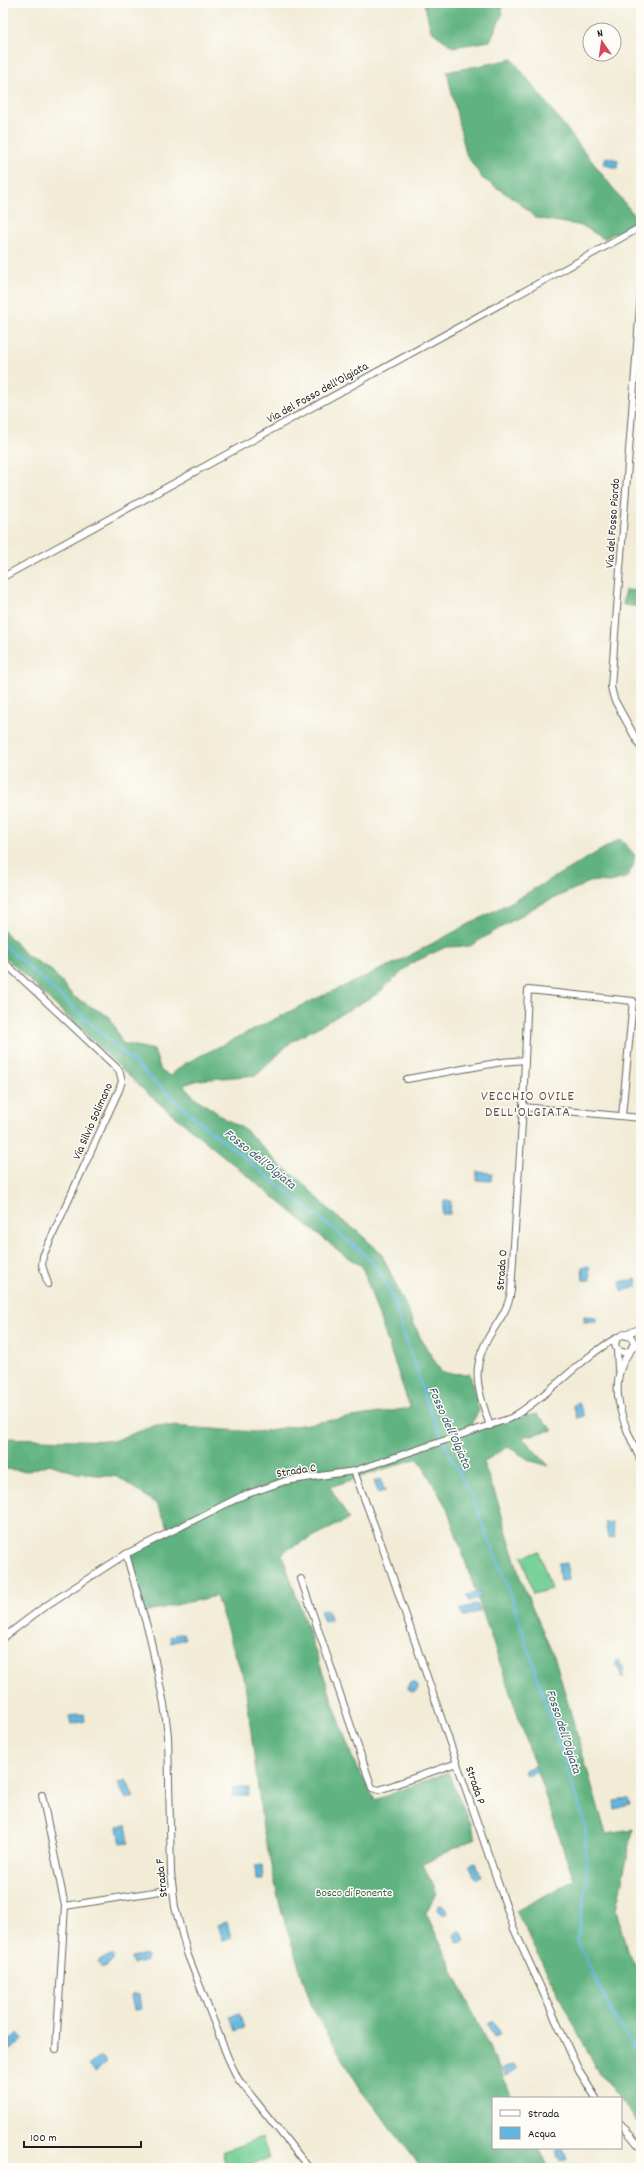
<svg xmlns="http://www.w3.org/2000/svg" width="644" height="2171" viewBox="0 0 644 2171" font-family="Dekko,sans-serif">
<rect width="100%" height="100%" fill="#fdfcf7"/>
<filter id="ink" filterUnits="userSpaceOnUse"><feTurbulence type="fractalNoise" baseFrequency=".025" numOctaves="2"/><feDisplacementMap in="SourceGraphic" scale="8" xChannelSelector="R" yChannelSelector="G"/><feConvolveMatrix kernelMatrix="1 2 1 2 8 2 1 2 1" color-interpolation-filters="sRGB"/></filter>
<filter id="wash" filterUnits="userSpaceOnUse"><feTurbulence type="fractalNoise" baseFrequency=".012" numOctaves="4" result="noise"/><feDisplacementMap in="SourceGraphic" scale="16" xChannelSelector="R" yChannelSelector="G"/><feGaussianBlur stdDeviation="0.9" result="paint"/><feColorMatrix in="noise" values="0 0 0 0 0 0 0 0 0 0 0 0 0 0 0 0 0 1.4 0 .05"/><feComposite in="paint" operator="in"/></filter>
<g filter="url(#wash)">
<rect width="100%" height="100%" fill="#f2ecd7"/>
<g fill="#77d198" stroke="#4a765a">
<path d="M539 1552 551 1589 533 1594 522 1556Z"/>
<path d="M262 2137 269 2158 240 2168H227L222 2152Z"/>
</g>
<g fill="#61b380" stroke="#3e684e">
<path d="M424 3H502V15L490 41 453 47 431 31Z"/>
<path d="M512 59 634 215 633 223 604 239 583 226 536 218 516 200 482 178 466 154 447 72Z"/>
<path d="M625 590 641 591V607L623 605Z"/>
<path d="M620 839 635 855 633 866 626 878 610 882 592 881 537 906 470 946 446 947 412 963 377 994 291 1042 257 1075 199 1080 183 1085 197 1099 226 1119 246 1130 280 1165 300 1180 337 1217 357 1231 381 1253 420 1337 442 1373 470 1374 479 1411 469 1428 537 1414 553 1430 522 1437 549 1466 531 1461 508 1447 483 1462 498 1502 521 1581 555 1659 606 1834 633 1830 616 1909 627 1951 641 1974V2126L621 2101V2098H619L597 2070 516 1911 574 1880 447 1508 418 1458 330 1487 349 1519 286 1550 282 1555 353 1760 375 1800 448 1772 476 1838 423 1864 436 1893 426 1913 513 2098H493V2148H539L549 2168H422L363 2093 312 2007 281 1910 263 1829 245 1683 216 1596 144 1612 126 1554 170 1531 157 1504 118 1477 77 1473 49 1464 29 1471 3 1469V1438L113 1441 156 1425 256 1432 410 1408 362 1266 345 1256 148 1094 3 955V930L27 955 52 971 74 997 110 1017 122 1043 154 1050 161 1071 170 1076 184 1064 311 1001 395 963 515 900Z"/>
</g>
<g fill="#62b5de" stroke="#3f687d">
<path d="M606 157 618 160 617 168 604 165Z"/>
<path d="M477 1172 492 1173 491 1181 476 1180Z"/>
<path d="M444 1200 451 1201 450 1214H442Z"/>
<path d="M589 1266 590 1280H583L582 1267Z"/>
<path d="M636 1279 637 1287 622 1291 620 1282Z"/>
<path d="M584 1316 596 1317V1322H584Z"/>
<path d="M579 1403 584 1416 577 1418 573 1405Z"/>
<path d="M380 1479 385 1491 378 1493 374 1481Z"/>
<path d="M612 1522 615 1537 608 1538 605 1523Z"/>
<path d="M566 1563 569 1580 560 1581 558 1564Z"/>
<path d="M479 1592 481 1598 469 1602 467 1595Z"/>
<path d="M477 1604 480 1611 463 1617 460 1610Z"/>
<path d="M323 1609 328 1611 331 1620 324 1622 320 1610Z"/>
<path d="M183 1633 185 1639 171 1643 170 1636Z"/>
<path d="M616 1661H619L624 1669V1677H621L619 1668 616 1666Z"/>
<circle cx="413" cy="1687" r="5"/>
<path d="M84 1714 85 1721 71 1724 69 1716Z"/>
<path d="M536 1766 538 1771 526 1775 524 1770Z"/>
<path d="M126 1780 134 1797 126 1800 118 1783Z"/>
<rect x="233" y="1788" width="16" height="7"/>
<path d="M628 1799 630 1805 615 1809 614 1801Z"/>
<path d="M126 1825 129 1843 121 1844 118 1827Z"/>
<path d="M476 1863 481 1876 475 1878 469 1865Z"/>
<path d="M262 1865 263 1880H256L255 1866Z"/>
<path d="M442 1904 446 1909 447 1914H441L437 1910 438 1905Z"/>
<path d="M227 1922 231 1938 223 1940 218 1925Z"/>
<path d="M460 1931 462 1932 465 1941 458 1943 454 1933Z"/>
<path d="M144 1954 147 1956 146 1961 133 1965 131 1958Z"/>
<path d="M110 1955 113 1956V1961L102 1968 98 1962Z"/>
<path d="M134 1994 139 1995 141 2009 134 2010 131 1996Z"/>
<path d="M239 2013 244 2028 235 2031 230 2017Z"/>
<path d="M493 2021 500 2034 494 2037 487 2024Z"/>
<path d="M18 2033 23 2039 10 2050 5 2044Z"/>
<path d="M101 2056 107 2062 95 2072 89 2066Z"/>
<path d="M514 2064 517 2070 505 2076 502 2069Z"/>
<path d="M562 2148 567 2159 560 2162 555 2151Z"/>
</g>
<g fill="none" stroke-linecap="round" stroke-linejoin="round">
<path stroke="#62b5de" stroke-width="2.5" d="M3 944 195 1118 363 1253 380 1272 397 1309 402 1330 412 1355 425 1399 448 1451 472 1497 511 1595 585 1825 587 1879 577 1940 611 2011 641 2060"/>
</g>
</g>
<g filter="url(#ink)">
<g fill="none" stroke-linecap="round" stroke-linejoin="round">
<g stroke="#67655d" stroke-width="8">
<g id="minor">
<path d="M641 293 611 687 614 699 641 748"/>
<path d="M3 577 641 227"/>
<path d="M3 961 119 1070 122 1081 119 1090 43 1256 42 1265 48 1284"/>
<path d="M407 1079 502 1062 525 1060"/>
<path d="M523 1107 641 1118"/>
<path d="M623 1335 631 1337 634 1342 631 1350 625 1353 617 1350C609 1335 631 1332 641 1329"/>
<path d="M633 1348 641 1340"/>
<path d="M617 1350 618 1369"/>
<path d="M631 1350C603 1384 625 1427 641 1461"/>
<path d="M490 1426C477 1387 469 1366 493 1330 501 1318 509 1306 511 1291L523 1107 528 990 633 1001 622 1116"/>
<path d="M354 1471 382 1546 514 1929 579 2071 596 2098"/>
<path d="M126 1554 150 1637 164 1704 168 1735 171 1873 175 1907 187 1953 228 2058 238 2079 309 2168"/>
<path d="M301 1579 372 1788 379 1790 457 1763"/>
<path d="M3 1638 44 1607 126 1554 242 1496 285 1481 354 1471 511 1418C550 1395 579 1359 618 1337"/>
<path d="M42 1795 65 1906 56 2049"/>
<path d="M65 1906 173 1889"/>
<path d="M621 2124 641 2148"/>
</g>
</g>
<use href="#minor" stroke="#fff" stroke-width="6"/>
</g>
</g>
<g text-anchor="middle" stroke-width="3" stroke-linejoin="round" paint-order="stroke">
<g font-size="12" fill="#1c1c1c" stroke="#fdfcf7">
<text transform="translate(317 392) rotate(-29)" y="4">Via del Fosso dell'Olgiata</text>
<text transform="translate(612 523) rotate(-86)" y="4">Via del Fosso Piordo</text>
<text transform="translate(92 1121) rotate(-66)" y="4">Via Silvio Solimano</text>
<text transform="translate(501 1270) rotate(-86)" y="4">Strada O</text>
<text transform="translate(296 1470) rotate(-9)" y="4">Strada C</text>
<text transform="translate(476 1785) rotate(71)" y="4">Strada P</text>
<text transform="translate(161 1878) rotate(-96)" y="4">Strada F</text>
</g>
<g font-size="12" fill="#3c5b47" stroke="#fdfcf7">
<text x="354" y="1896">Bosco di Ponente</text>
</g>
<g font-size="13" font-style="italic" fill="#38596a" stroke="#fdfcf7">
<text transform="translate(261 1158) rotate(39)" y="5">Fosso dell’Olgiata</text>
<text transform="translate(451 1427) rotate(66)" y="5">Fosso dell’Olgiata</text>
<text transform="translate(565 1731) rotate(72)" y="5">Fosso dell’Olgiata</text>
</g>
<g font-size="14" letter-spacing="1" fill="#614f48" stroke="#fdfcf7">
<text x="528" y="1100">VECCHIO OVILE<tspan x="528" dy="16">DELL'OLGIATA</tspan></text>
</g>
</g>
<rect width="644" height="2171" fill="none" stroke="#fdfcf7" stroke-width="16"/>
<rect x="492" y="2097" width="130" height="52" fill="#fdfcf7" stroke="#a3a29f"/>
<rect x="500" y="2110" width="20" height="6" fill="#ffffff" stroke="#a3a29f"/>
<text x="528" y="2117" font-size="12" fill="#1c1c1c">Strada</text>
<rect x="500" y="2127" width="20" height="12" fill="#62b5de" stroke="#a3a29f"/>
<text x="528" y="2137" font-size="12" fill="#1c1c1c">Acqua</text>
<g transform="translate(602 42) rotate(347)"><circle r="19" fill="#fdfcf7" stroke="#a3a29f"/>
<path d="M0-3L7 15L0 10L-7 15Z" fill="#d1495b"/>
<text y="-6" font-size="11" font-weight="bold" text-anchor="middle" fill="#1c1c1c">N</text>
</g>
<path d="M24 2141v6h117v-6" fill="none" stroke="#1c1c1c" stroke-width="2"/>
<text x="30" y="2141" font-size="12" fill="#1c1c1c" stroke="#fdfcf7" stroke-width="3" paint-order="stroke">100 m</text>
</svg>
